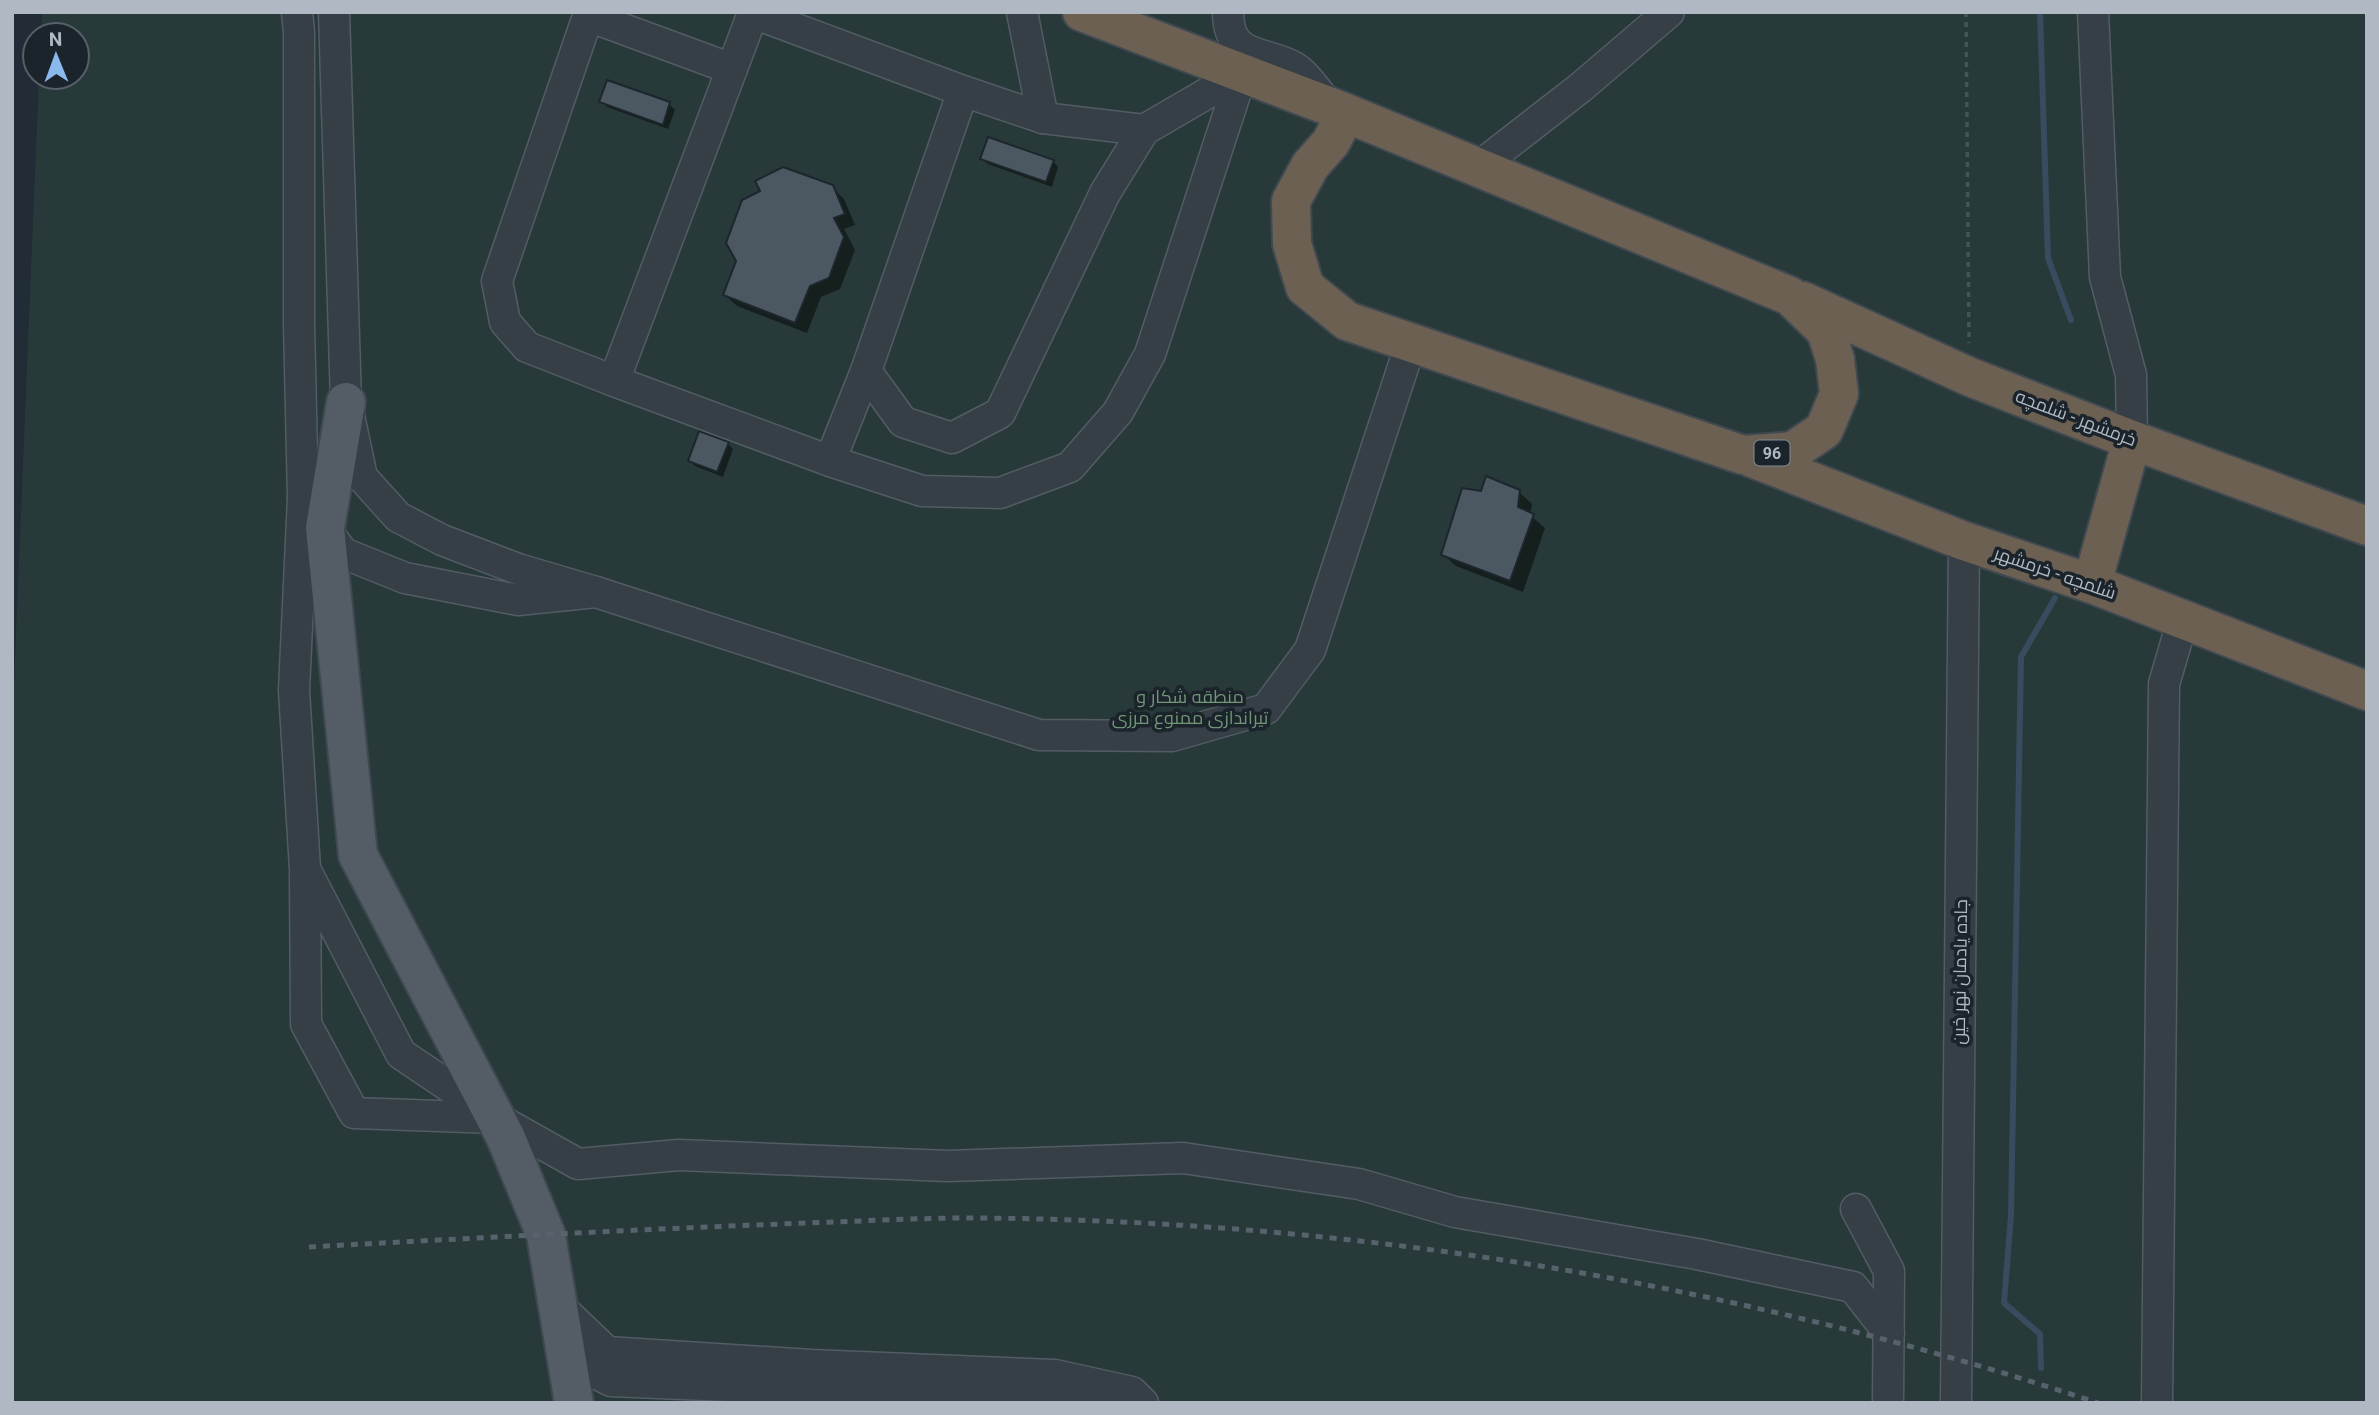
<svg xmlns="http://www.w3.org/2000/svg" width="2379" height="1415" viewBox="0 0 2379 1415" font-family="Roboto,Cairo,sans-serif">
<rect width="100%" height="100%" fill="#222c36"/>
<path fill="#273a39" d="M42 12H2367V1403H12V732L39 77H77V35H41Z"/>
<g fill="#0007">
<path d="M602 101 669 104 675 110 668 129 607 107Z"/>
<path d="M982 159 1053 161 1058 167 1052 187 988 164Z"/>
<path d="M832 187 844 199 855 225 844 229 855 250 840 289 821 297 807 333 737 306 725 295Z"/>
<path d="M728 444 733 449 723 477 695 466 690 461Z"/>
<path d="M1519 492 1532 504 1530 515 1545 528 1523 592 1456 566 1443 554 1482 493Z"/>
</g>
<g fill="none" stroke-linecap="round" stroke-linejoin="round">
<g stroke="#394b5e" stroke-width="6">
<path d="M2040 12 2048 258 2071 320"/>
<path d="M2041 1368 2040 1334 2004 1303 2011 1215 2021 657 2055 598"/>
</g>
</g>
<g fill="#4b5761" stroke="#1d252d" stroke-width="2">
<path d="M607 80 670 102 663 125 599 102Z"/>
<path d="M988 137 1054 160 1046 182 980 159Z"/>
<path d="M783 167 833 185 845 214 834 218 844 237 829 278 810 286 795 323 723 295 736 261 726 243 742 200 760 191 755 181Z"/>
<path d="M699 431 729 442 717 472 688 461Z"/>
<path d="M1486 476 1520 490 1518 507 1534 514 1510 581 1441 555 1462 488 1481 491Z"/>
</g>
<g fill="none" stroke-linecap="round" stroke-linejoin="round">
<g stroke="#535c64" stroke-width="33">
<g id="minor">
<path d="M297 12 299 32V324L303 498 343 553 405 578 518 600 596 592 518 569 442 540 398 517 362 477 346 402 334 12"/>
<path d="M1022 12 1043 118"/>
<path d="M1228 12C1228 60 1264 50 1294 67 1307 75 1318 93 1328 104"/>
<path d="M2093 12 2105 277 2131 375 2132 440"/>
<path d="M1144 130 1043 118 963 91 866 371 903 422 952 438 1000 413 1105 193 1144 130 1242 73"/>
<path d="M1477 168 1580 88 1669 12"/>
<path d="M866 371 830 461 614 381 753 13 963 91"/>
<path d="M614 381 527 347 505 322 497 281 588 16 732 69"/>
<path d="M830 461 922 491 1000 493 1070 467 1118 412 1150 354 1242 73"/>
<path d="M303 498 294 690 305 869 401 1054 496 1118 578 1164 679 1155 948 1166 1183 1158 1359 1184 1455 1212 1697 1254 1853 1287 1889 1333"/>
<path d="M596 592 1039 735 1172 736 1266 709 1310 650 1411 343"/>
<path d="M305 875 306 1024 354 1113 495 1118"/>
<path d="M1856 1209 1889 1271 1888 1403"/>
<path d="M558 1305 607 1352 811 1365 1055 1375 1132 1392 1143 1403"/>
<path d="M566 1358 611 1381 1113 1402"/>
<path d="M1956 1403 1964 541"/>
<path d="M2157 1403 2164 684 2183 619"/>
</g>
</g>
<g stroke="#3f4750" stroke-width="42">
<path id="major" d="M346 402 325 528 358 855 506 1138 546 1235 574 1403"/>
</g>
<g stroke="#404951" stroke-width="42">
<g id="highway">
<path d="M1082 12 1331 107 1346 113 1790 296 1826 331 1835 359 1839 394 1824 430 1793 451 1743 455 1347 321 1305 287 1292 244 1291 201 1310 166 1331 142 1346 113"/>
<path d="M1803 301 1970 377 2132 440 2367 526"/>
<path d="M1752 458 1964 541 2092 584 2367 691"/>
<path d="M2092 584 2132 440"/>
</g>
</g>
<path stroke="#445556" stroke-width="3.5" stroke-dasharray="5 5" stroke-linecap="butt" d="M1966 12 1969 343"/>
<use href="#minor" stroke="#363e46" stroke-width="30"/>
<use href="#major" stroke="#545d66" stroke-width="38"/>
<use href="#highway" stroke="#6c6053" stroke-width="38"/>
<path stroke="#58626d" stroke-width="5" stroke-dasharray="7 7" stroke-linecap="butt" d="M309 1247C475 1238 642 1229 808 1223 863 1221 918 1218 972 1218 1353 1220 1736 1283 2098 1403"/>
</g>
<g text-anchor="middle" stroke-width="7" stroke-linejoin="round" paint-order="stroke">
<rect fill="#1b232b" stroke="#838c95" stroke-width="2" x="1754.5" y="440.5" width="35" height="25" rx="5"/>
<g font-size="16" font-weight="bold" fill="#b0b9c3">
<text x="1772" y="459">96</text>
</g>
<g font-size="18" fill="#b0b9c3" stroke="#1b232b">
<text transform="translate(2076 418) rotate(21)" y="6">خرمشهر - شلمچه</text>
<text transform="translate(2055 573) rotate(19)" y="6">شلمچه - خرمشهر</text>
<text transform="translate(1960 972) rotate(-89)" y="6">جاده یادمان نهر خین</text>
</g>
<g font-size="18" fill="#719677" stroke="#1b232b">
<text x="1190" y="703">منطقه شکار و<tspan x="1190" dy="21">تیراندازی ممنوع مرزی</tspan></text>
</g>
</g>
<rect width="2379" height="1415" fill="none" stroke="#b0b9c3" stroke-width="28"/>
<g transform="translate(56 56) rotate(359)"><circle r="33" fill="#1b232b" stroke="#575f68" stroke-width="2"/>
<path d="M0-5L12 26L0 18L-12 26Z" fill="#8bb9ed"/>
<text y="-10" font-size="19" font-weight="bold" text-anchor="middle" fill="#b0b9c3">N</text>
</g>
</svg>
